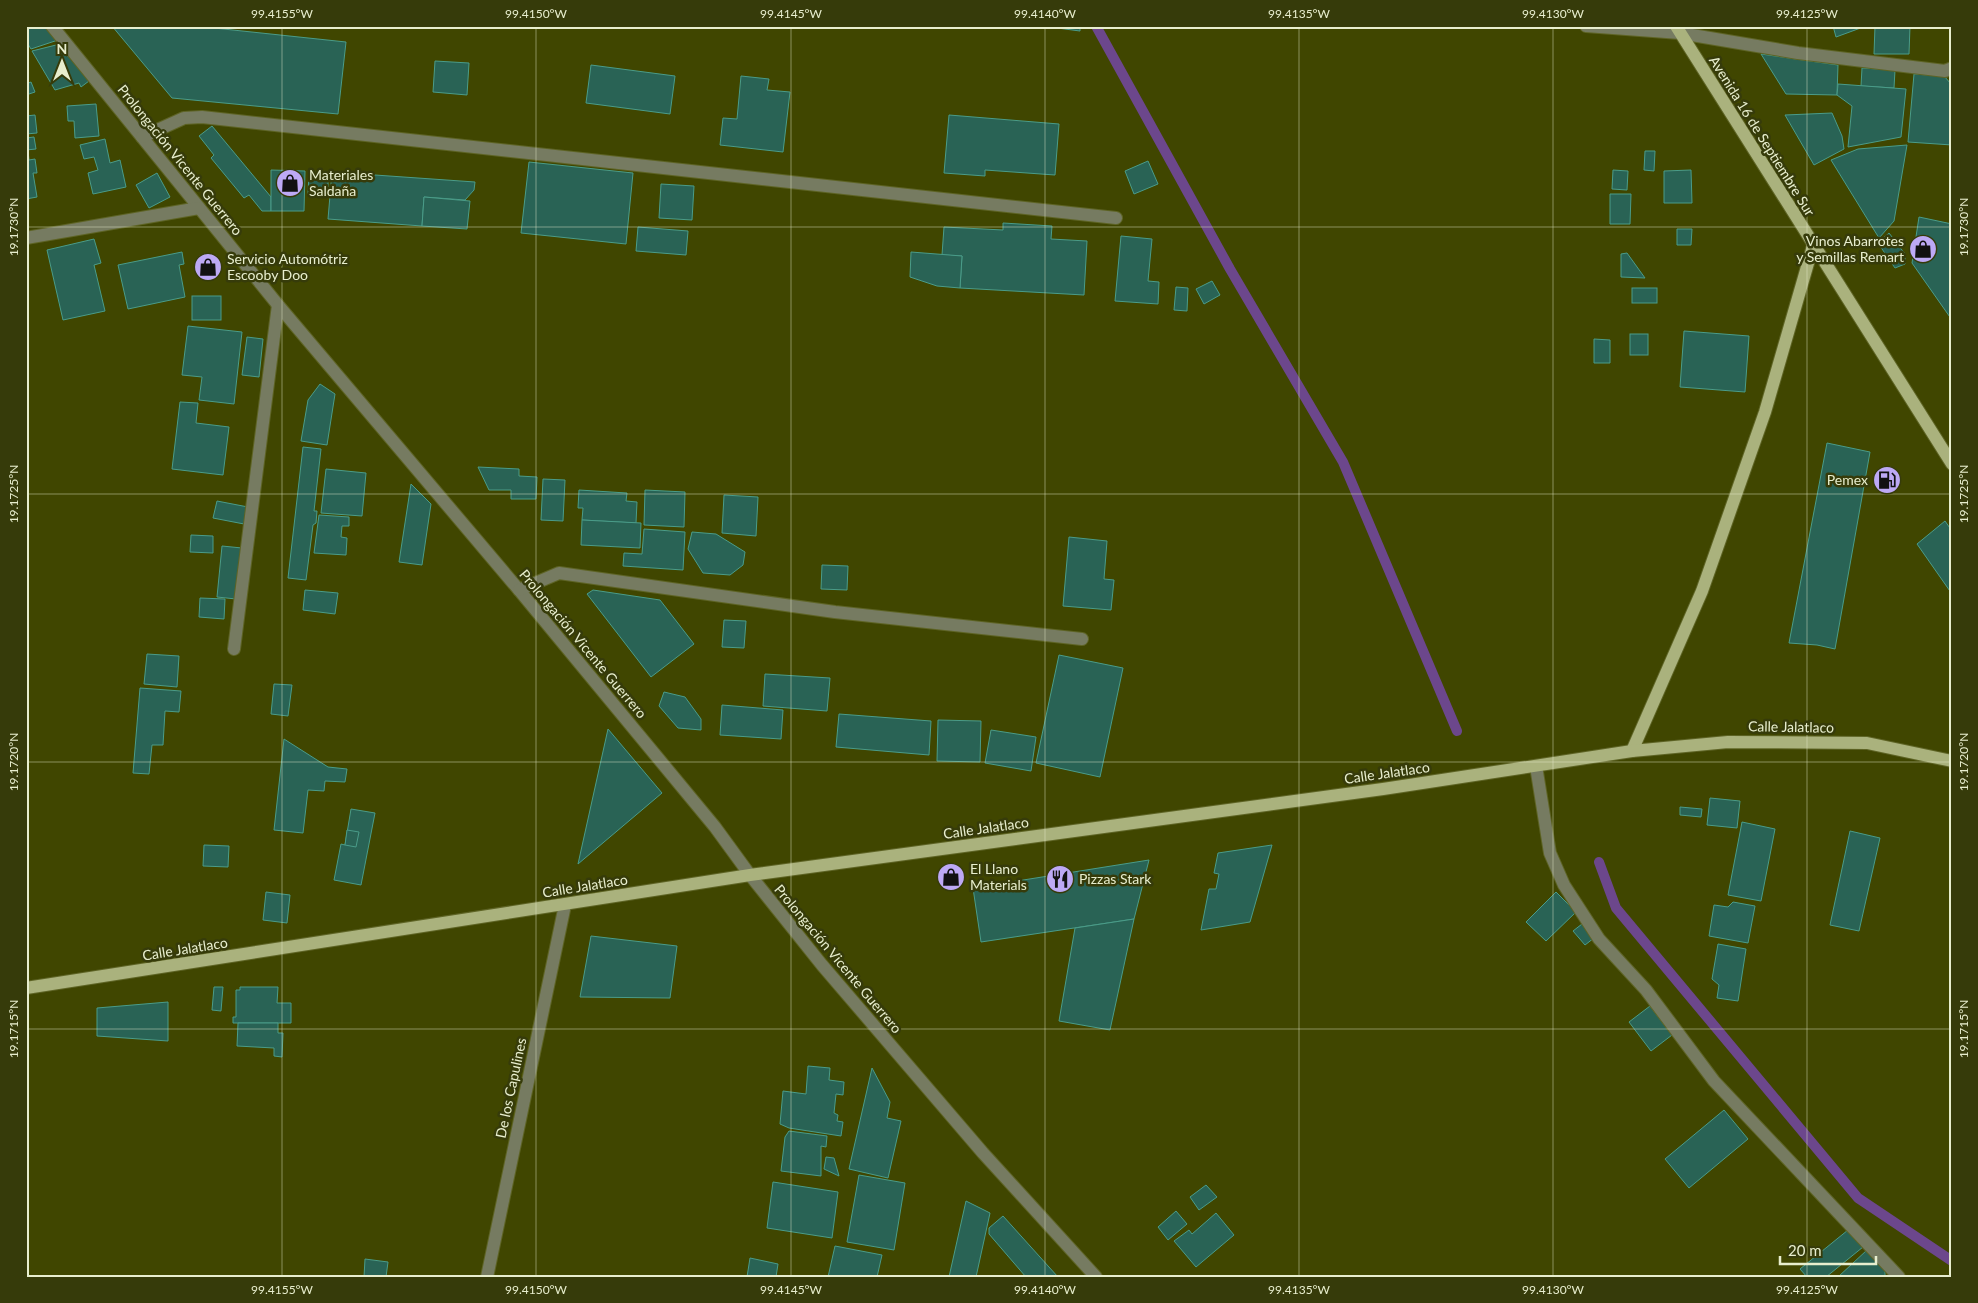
<svg xmlns="http://www.w3.org/2000/svg" width="1978" height="1303" viewBox="0 0 1978 1303" font-family="Lato,sans-serif">
<rect width="100%" height="100%" fill="#404600"/>
<g fill="none" stroke-linecap="round" stroke-linejoin="round">
<g stroke="#6c478c" stroke-width="10">
<path d="M1096 26 1230 269 1343 462 1457 731"/>
<path d="M1599 862 1616 908 1858 1198 1952 1261"/>
</g>
</g>
<g fill="#296355" stroke="#4a9c89">
<path d="M26 26H46L58 40 31 49 26 41Z"/>
<path d="M112 26H195L346 42 338 114 172 98Z"/>
<path d="M1042 26H1080V31Z"/>
<path d="M1833 26H1866L1836 37Z"/>
<path d="M1875 26H1910L1909 54H1874Z"/>
<path d="M60 44 89 81 81 87 79 83 55 90 32 51Z"/>
<path d="M1761 54 1838 65 1837 95 1786 94Z"/>
<path d="M435 61 469 63 467 95 433 92Z"/>
<path d="M591 65 675 76 670 114 586 103Z"/>
<path d="M1862 68 1895 70 1894 88 1861 86Z"/>
<path d="M1914 74 1944 76 1952 85V145L1908 142Z"/>
<path d="M741 76 769 79 767 90 790 92 783 152 720 145 723 118 737 119Z"/>
<path d="M31 82 35 92 26 95V84Z"/>
<path d="M1838 84 1906 89 1901 137 1848 147 1852 106 1837 95Z"/>
<path d="M96 104 99 136 75 138 74 121H68L67 106Z"/>
<path d="M1832 113 1842 136 1844 149 1814 165 1785 115Z"/>
<path d="M35 115 37 133 26 134V116Z"/>
<path d="M949 115 1059 124 1055 175 985 170V176L944 173Z"/>
<path d="M212 126 271 197V211H262L249 195 244 198 211 158 214 155 199 136Z"/>
<path d="M34 137 36 149 26 150V138Z"/>
<path d="M105 139 110 163 120 160 126 187 93 194 88 173 98 170 94 157 84 159 80 145Z"/>
<path d="M1907 145 1894 221 1879 238 1831 160 1858 149Z"/>
<path d="M28 151 29 160 35 159 37 173H33L37 197 26 199Z"/>
<path d="M1645 151H1655L1654 171 1644 170Z"/>
<path d="M1148 161 1158 184 1134 194 1125 171Z"/>
<path d="M529 162 633 173 626 244 521 233Z"/>
<path d="M271 170 305 171 304 211H271Z"/>
<path d="M1613 170 1628 171 1627 190 1612 189Z"/>
<path d="M1691 170 1692 203H1664V171Z"/>
<path d="M309 172 328 173V195L308 194Z"/>
<path d="M332 172 475 182 474 190 465 200 424 197 422 226 328 219Z"/>
<path d="M157 173 170 197 149 208 136 185Z"/>
<path d="M661 184 694 186 692 220 659 218Z"/>
<path d="M1610 194H1631L1630 224H1610Z"/>
<path d="M424 197 470 201 467 229 422 226Z"/>
<path d="M1919 217 1952 224V320L1912 263Z"/>
<path d="M1003 223 1052 226 1051 239 1087 241 1084 295 960 288 962 256 942 255 944 227 1003 230Z"/>
<path d="M638 227 688 231 686 255 636 251Z"/>
<path d="M1677 229H1692L1691 245H1677Z"/>
<path d="M1889 233 1905 254V264L1895 268 1878 243Z"/>
<path d="M1121 236 1152 239 1148 281 1159 282 1158 304 1115 301Z"/>
<path d="M94 239 101 263 94 265 105 311 63 320 47 250Z"/>
<path d="M182 252 184 264 179 265 185 297 128 309 118 265Z"/>
<path d="M911 252 962 256 960 288 937 286 910 277Z"/>
<path d="M1627 253 1645 278 1621 277V254Z"/>
<path d="M1212 281 1220 295 1204 304 1196 289Z"/>
<path d="M1176 287 1188 288 1187 311 1174 310Z"/>
<rect x="1632" y="288" width="25" height="15"/>
<rect x="192" y="296" width="29" height="24"/>
<path d="M188 326 242 332 234 404 199 400 202 377 182 375Z"/>
<path d="M1684 331 1749 336 1745 392 1680 387Z"/>
<rect x="1630" y="334" width="18" height="21"/>
<path d="M247 337 263 339 259 377 242 375Z"/>
<path d="M1594 339 1610 340V363H1594Z"/>
<path d="M320 384 335 394 327 445 301 441 308 400Z"/>
<path d="M180 402 198 403 196 423 229 427 223 475 172 469Z"/>
<path d="M1827 443 1870 452 1835 649 1817 645 1789 643Z"/>
<path d="M303 447 321 449 314 511H317L316 523 313 525 306 580 288 578Z"/>
<path d="M478 467 519 469V476L537 477 536 499H511V490H489Z"/>
<path d="M326 469 366 473 362 516 321 513Z"/>
<path d="M543 479 565 480 563 521 541 520Z"/>
<path d="M411 484 431 504 422 565 399 562Z"/>
<path d="M579 490 627 493 626 501 637 502 636 523 582 520 583 508H578Z"/>
<path d="M645 490 685 492 684 527 644 525Z"/>
<path d="M724 495 758 497 756 536 722 533Z"/>
<path d="M217 501 248 507 244 524 213 518Z"/>
<path d="M319 515 349 517V526H342L341 537 347 538 346 555 314 553Z"/>
<path d="M582 520 641 523 640 548 581 545Z"/>
<path d="M1945 521 1952 531V594L1917 544Z"/>
<path d="M644 529 685 532 683 570 623 566 624 553 642 554Z"/>
<path d="M692 532 716 534 745 552 743 565 730 575 703 573 688 549Z"/>
<path d="M191 535 213 536V553L190 552Z"/>
<path d="M1069 537 1107 541 1104 579 1114 580 1111 610 1063 606Z"/>
<path d="M222 546 242 548 236 599 217 597Z"/>
<path d="M822 565 848 566 847 590 821 589Z"/>
<path d="M305 590 338 593 335 614 303 610Z"/>
<path d="M593 590 660 600 694 644 651 677 587 594Z"/>
<path d="M200 598 225 599 224 619 199 617Z"/>
<path d="M724 620 746 621 744 648 722 647Z"/>
<path d="M147 654 179 656 177 687 144 684Z"/>
<path d="M1059 655 1123 668 1100 777 1036 763Z"/>
<path d="M765 674 830 678 827 711 763 706Z"/>
<path d="M274 684 292 685 288 716 271 714Z"/>
<path d="M140 688 181 691 179 712 165 711 163 745H152L149 774 133 773Z"/>
<path d="M664 692 685 697 701 719V730L678 728 659 706Z"/>
<path d="M722 705 783 710 781 739 720 735Z"/>
<path d="M839 714 931 721 929 755 836 747Z"/>
<path d="M938 720 981 721 980 762 937 761Z"/>
<path d="M608 729 662 793 578 864Z"/>
<path d="M991 730 1036 737 1031 771 985 763Z"/>
<path d="M284 739 328 767 347 769 345 782 325 781 324 791 308 790 303 833 274 830Z"/>
<path d="M1710 798 1740 801 1737 828 1707 825Z"/>
<path d="M1680 807 1702 809 1701 817 1680 815Z"/>
<path d="M351 809 375 813 361 885 334 880 341 844 345 845Z"/>
<path d="M1742 822 1775 829 1761 901 1728 895Z"/>
<path d="M347 830 359 832 356 847 345 845Z"/>
<path d="M1850 831 1880 838 1859 931 1830 925Z"/>
<path d="M204 845 229 846 228 867 203 866Z"/>
<path d="M1272 845 1250 922 1201 930 1209 889H1216L1219 874 1214 873 1218 853Z"/>
<path d="M1149 860 1134 919 981 942 973 888Z"/>
<path d="M266 892 290 895 287 923 263 920Z"/>
<path d="M1556 892 1576 912 1546 941 1526 922Z"/>
<path d="M1733 902 1755 906 1748 943 1709 936 1714 905 1728 907Z"/>
<path d="M1134 919 1110 1030 1059 1021 1075 928Z"/>
<path d="M1582 924 1594 938 1585 945 1573 931Z"/>
<path d="M591 936 677 946 670 998 580 997Z"/>
<path d="M1718 944 1746 949 1738 1001 1717 998 1719 985 1712 979Z"/>
<path d="M214 987H223L221 1011 212 1010Z"/>
<path d="M240 987H278L277 1003H291V1023H233V1017H236V990H240Z"/>
<path d="M168 1002V1041L97 1036V1008Z"/>
<path d="M1650 1006 1672 1035 1651 1051 1629 1022Z"/>
<path d="M238 1023H278V1033H283L282 1057 274 1056V1048L237 1046Z"/>
<path d="M808 1066 830 1068 829 1080 844 1082 843 1095 836 1094 834 1113 838 1115 837 1121 843 1122 841 1136 789 1128 780 1124 783 1091 806 1094Z"/>
<path d="M872 1068 890 1102 887 1118 901 1121 888 1178 849 1169Z"/>
<path d="M1724 1110 1748 1139 1689 1188 1665 1159Z"/>
<path d="M789 1131 827 1136 826 1147 821 1146V1176L781 1171 785 1137Z"/>
<path d="M826 1157 834 1158 839 1176 824 1169Z"/>
<path d="M859 1175 905 1183 894 1250 847 1242Z"/>
<path d="M773 1182 838 1192 832 1238 767 1228Z"/>
<path d="M1206 1185 1217 1197 1199 1210 1190 1197Z"/>
<path d="M966 1201 990 1213 976 1277H949Z"/>
<path d="M1176 1211 1187 1224 1168 1240 1158 1227Z"/>
<path d="M1216 1213 1234 1235 1196 1267 1174 1241 1189 1230 1192 1234Z"/>
<path d="M1003 1216 1058 1277H1026L989 1234V1228Z"/>
<path d="M1848 1230 1863 1247 1826 1277H1807L1800 1269Z"/>
<path d="M835 1246 882 1255 877 1277H828Z"/>
<path d="M1867 1250 1885 1271V1277H1838Z"/>
<path d="M750 1258 778 1264 776 1277H747Z"/>
<path d="M365 1259 388 1262 386 1277H364Z"/>
</g>
<g fill="none" stroke-linecap="round" stroke-linejoin="round">
<g stroke="#5e6425" stroke-width="14">
<g id="minor">
<path d="M52 26 278 305 519 590 715 827 750 875 822 965 983 1153 1096 1277"/>
<path d="M1586 26 1680 33 1798 53 1945 71 1952 68"/>
<path d="M142 137 184 118 202 117 1116 218"/>
<path d="M26 238 199 208"/>
<path d="M519 590 559 573 835 612 1082 639"/>
<path d="M234 649 278 305"/>
<path d="M1536 766 1550 853 1564 885 1599 939 1646 990 1714 1081 1899 1277"/>
<path d="M487 1277 565 905"/>
</g>
</g>
<g stroke="#5e6425" stroke-width="14">
<g id="major">
<path d="M1676 26 1952 464"/>
<path d="M1632 751 1702 591 1765 412 1813 246"/>
<path d="M26 988 750 875 1383 789 1632 751 1728 742 1867 743 1952 761"/>
</g>
</g>
<use href="#minor" stroke="#767b61" stroke-width="12"/>
<use href="#major" stroke="#aab27d" stroke-width="12"/>
</g>
<path fill="none" stroke="#e8eece" stroke-width="1" stroke-opacity="0.45" d="M28 26V1277M282 26V1277M536 26V1277M791 26V1277M1045 26V1277M1299 26V1277M1553 26V1277M1807 26V1277M26 227H1952M26 494H1952M26 762H1952M26 1029H1952"/>
<defs>
<g id="shop-disc" transform="scale(1.4375)"><circle r="9.5" fill="#bda9f5" stroke="#363b0a"/><path d="M-5-2.5h2.3a2.7 3.5 0 0 1 5.4 0H5L5.5 6h-11ZM-1.5-2.5h3a1.5 2.3 0 0 0-3 0Z" fill="#111"/></g>
<g id="fuel-disc" transform="scale(1.4375)"><circle r="9.5" fill="#bda9f5" stroke="#363b0a"/><path d="M-5.5-6h7V0h2V4h1.3V-2.5L3-4.5l.8-.8L6-3V5H2.5V1h-1V6h-7ZM-4.2-4.7v3.2H.2V-4.7Z" fill="#111"/></g>
<g id="restaurant-disc" transform="scale(1.4375)"><circle r="9.5" fill="#bda9f5" stroke="#363b0a"/><path d="M-5-6h1v4h1v-4h1v4h1v-4h1v5L-1.5 .5V6h-2V.5L-5-1ZM5-6V6H3V1.5H1.5Q1.5-4 5-6Z" fill="#111"/></g>
</defs>
<g fill-rule="evenodd">
<use href="#shop-disc" x="290" y="183"/>
<use href="#shop-disc" x="1923" y="249"/>
<use href="#shop-disc" x="208" y="267"/>
<use href="#fuel-disc" x="1887" y="480"/>
<use href="#shop-disc" x="951" y="877"/>
<use href="#restaurant-disc" x="1060" y="879"/>
</g>
<g text-anchor="middle" stroke-width="5" stroke-linejoin="round" paint-order="stroke">
<g font-size="14" fill="#e8eece" stroke="#363b0a">
<text transform="translate(1762 136) rotate(58)" y="5">Avenida 16 de Septiembre Sur</text>
<text transform="translate(180 160) rotate(51)" y="5">Prolongación Vicente Guerrero</text>
<text transform="translate(583 644) rotate(50)" y="5">Prolongación Vicente Guerrero</text>
<text transform="translate(1791 727) rotate(1)" y="5">Calle Jalatlaco</text>
<text transform="translate(1387 773) rotate(-8)" y="5">Calle Jalatlaco</text>
<text transform="translate(986 828) rotate(-8)" y="5">Calle Jalatlaco</text>
<text transform="translate(585 886) rotate(-9)" y="5">Calle Jalatlaco</text>
<text transform="translate(185 949) rotate(-9)" y="5">Calle Jalatlaco</text>
<text transform="translate(838 959) rotate(50)" y="5">Prolongación Vicente Guerrero</text>
<text transform="translate(511 1088) rotate(-78)" y="5">De los Capulines</text>
</g>
<g font-size="14" fill="#e8eece" stroke="#363b0a" text-anchor="start">
<text x="309" y="180">Materiales<tspan x="309" dy="16">Saldaña</tspan></text>
<text x="1904" y="246" text-anchor="end">Vinos Abarrotes<tspan x="1904" dy="16">y Semillas Remart</tspan></text>
<text x="227" y="264">Servicio Automótriz<tspan x="227" dy="16">Escooby Doo</tspan></text>
<text x="1868" y="485" text-anchor="end">Pemex</text>
<text x="970" y="874">El Llano<tspan x="970" dy="16">Materials</tspan></text>
<text x="1079" y="884">Pizzas Stark</text>
</g>
</g>
<rect width="1978" height="1303" fill="none" stroke="#363b0a" stroke-width="55"/>
<g transform="translate(62 62)" stroke="#363b0a" stroke-width="4" paint-order="stroke">
<path d="M0-4L9 19L0 12L-9 19Z" fill="#e8eece"/>
<text y="-8" font-size="14" font-weight="bold" text-anchor="middle" fill="#e8eece">N</text>
</g>
<path d="M1780 1256v8h96v-8" fill="none" stroke="#e8eece" stroke-width="2.5"/>
<text x="1788" y="1256" font-size="15" fill="#e8eece" stroke="#363b0a" stroke-width="4" paint-order="stroke">20 m</text>
<rect x="28" y="28" width="1922" height="1248" fill="none" stroke="#e8eece" stroke-width="2"/>
<g font-size="12" text-anchor="middle" fill="#e8eece">
<text x="282" y="18">99.4155°W</text>
<text x="536" y="18">99.4150°W</text>
<text x="791" y="18">99.4145°W</text>
<text x="1045" y="18">99.4140°W</text>
<text x="1299" y="18">99.4135°W</text>
<text x="1553" y="18">99.4130°W</text>
<text x="1807" y="18">99.4125°W</text>
<text transform="translate(14 227) rotate(-90)" y="4">19.1730°N</text>
<text transform="translate(1964 227) rotate(-90)" y="4">19.1730°N</text>
<text transform="translate(14 494) rotate(-90)" y="4">19.1725°N</text>
<text transform="translate(1964 494) rotate(-90)" y="4">19.1725°N</text>
<text transform="translate(14 762) rotate(-90)" y="4">19.1720°N</text>
<text transform="translate(1964 762) rotate(-90)" y="4">19.1720°N</text>
<text transform="translate(14 1029) rotate(-90)" y="4">19.1715°N</text>
<text transform="translate(1964 1029) rotate(-90)" y="4">19.1715°N</text>
<text x="282" y="1294">99.4155°W</text>
<text x="536" y="1294">99.4150°W</text>
<text x="791" y="1294">99.4145°W</text>
<text x="1045" y="1294">99.4140°W</text>
<text x="1299" y="1294">99.4135°W</text>
<text x="1553" y="1294">99.4130°W</text>
<text x="1807" y="1294">99.4125°W</text>
</g>
</svg>
